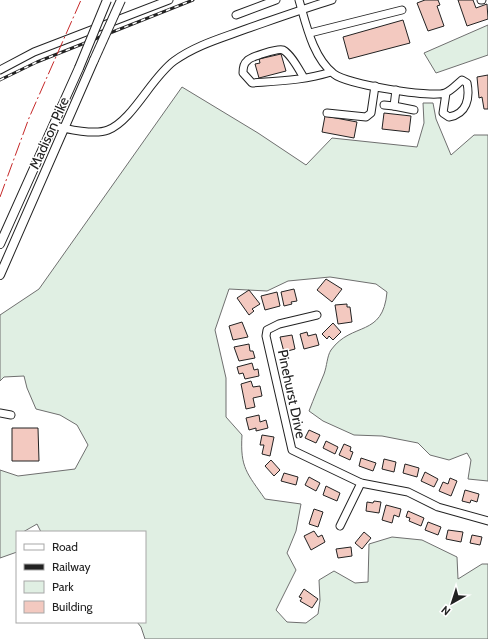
<svg xmlns="http://www.w3.org/2000/svg" width="488" height="639" viewBox="0 0 488 639" font-family="Cabin,sans-serif">
<rect width="100%" height="100%" fill="#fff"/>
<g fill="#e0efe3" stroke="#6f6f6f">
<path d="M488 25V55L436 73 424 53Z"/>
<path d="M182 87 258 133 306 165 332 138 417 147 424 123 423 103H433L436 119 451 155 474 135H488V481L468 479 471 460 467 453 449 460 430 455 418 443 382 436 354 435 323 421 309 411C314 398 319 386 324 374 327 366 327 356 331 350 352 321 383 338 387 292L376 284 330 277 288 281 267 291 229 289 215 330 226 378V417L242 435C240 468 247 473 265 499L301 504 296 531 287 553 296 570 276 610 287 622 306 623 318 614 320 600 319 580 334 571 355 583 368 582 369 544 392 537 422 540 457 557 458 579 482 564H488V639H145L141 627 137 622H145V532H41L37 524 23 532H17V552L0 558V470L18 476 75 469 88 445 77 425 60 415 36 409 27 388 24 376 4 377 0 381V315L39 289Z"/>
</g>
<g fill="#f3c9c0" stroke="#222">
<path d="M425 0H438L440 5 437 6 444 26 428 31 417 3Z"/>
<path d="M458 0H473L476 8 487 4 488 19 467 26Z"/>
<path d="M403 20 410 43 349 59 343 37Z"/>
<path d="M281 54 286 71 259 78 255 64 260 63 259 59Z"/>
<path d="M488 75V109H484L482 97 479 98 477 77Z"/>
<path d="M384 113 411 116 409 132 382 129Z"/>
<path d="M325 116 357 122 354 138 322 132Z"/>
<path d="M326 279 342 289 332 302 317 290Z"/>
<path d="M294 289 297 301 291 302 292 304 284 306 281 292Z"/>
<path d="M249 290 260 304 252 309 254 311 249 315 237 298Z"/>
<path d="M277 292 280 306 265 310 261 296Z"/>
<path d="M347 304V307H350L352 322 338 324 335 305Z"/>
<path d="M242 322 248 337 233 340 229 326Z"/>
<path d="M333 323 341 332 333 340 329 336 327 339 322 334Z"/>
<path d="M307 332 308 336 316 334 319 345 304 349 300 334Z"/>
<path d="M292 335 295 349 284 352 280 337Z"/>
<path d="M249 344 250 351H253L255 358 239 361 234 347Z"/>
<path d="M252 363 254 370 258 369 259 376 245 379 243 373 239 374 237 367Z"/>
<path d="M251 381 253 387 260 386 262 396 253 398 255 407 246 409 241 384Z"/>
<path d="M259 415 260 422 266 420 268 428 256 431V428L249 430 246 418Z"/>
<path d="M12 428H38L39 461H12Z"/>
<path d="M309 430 320 435 316 443 305 438Z"/>
<path d="M262 435 274 437 270 456 262 454 264 445H260Z"/>
<path d="M326 441 338 447 335 454 323 448Z"/>
<path d="M344 444 351 447 350 451 353 452 350 460 339 455Z"/>
<path d="M361 458 376 463 373 471 359 466Z"/>
<path d="M384 459 396 462 394 472 382 469Z"/>
<path d="M271 460 280 470 274 476 265 466Z"/>
<path d="M405 464 419 468 417 477 403 473Z"/>
<path d="M425 472 438 479 434 487 421 481Z"/>
<path d="M284 473 298 477 296 485 281 481Z"/>
<path d="M309 477 320 483 316 491 305 485Z"/>
<path d="M450 478 457 481 451 496 439 491 443 482 448 484Z"/>
<path d="M326 486 340 493 337 501 323 495Z"/>
<path d="M465 490 479 494 477 502 471 500 470 503 462 501Z"/>
<path d="M374 501 381 502 379 513 366 511 367 502 373 503Z"/>
<path d="M386 505 401 509 399 517 394 515 392 523 382 520Z"/>
<path d="M314 509 323 512 318 527 309 524Z"/>
<path d="M408 511 424 518 421 526 409 521 410 518 406 517Z"/>
<path d="M428 522 441 527 438 535 425 530Z"/>
<path d="M448 530 463 532 461 542 446 539Z"/>
<path d="M314 531 318 537 322 535 325 542 311 550 304 536Z"/>
<path d="M364 532 371 538 362 549 355 543Z"/>
<path d="M472 535 482 537 480 545 470 543Z"/>
<path d="M351 547 352 556 338 558 336 549Z"/>
<path d="M304 589 318 599 312 608 300 601 302 598 299 597Z"/>
</g>
<g fill="none" stroke-linecap="round" stroke-linejoin="round">
<g stroke="#222" stroke-width="9">
<g id="minor">
<path d="M299 0C306 24 313 58 334 74 346 84 430 98 445 93 451 91 457 84 462 80L467 83C470 98 467 114 449 117L443 113 446 93"/>
<path d="M481 0H482"/>
<path d="M236 15 276 0"/>
<path d="M310 33 402 10"/>
<path d="M0 70 34 52 169 0"/>
<path d="M304 78C299 70 292 55 283 50 278 48 250 57 247 61 243 64 243 69 243 73L252 83C279 81 306 80 331 72"/>
<path d="M396 90 394 106 414 110"/>
<path d="M384 105 394 106"/>
<path d="M327 113 366 117 371 113 375 86"/>
<path d="M54 125C67 130 96 135 108 130 133 120 151 78 174 61 196 45 222 38 246 29 275 19 303 9 332 0"/>
<path d="M317 315 279 324 267 330 266 336 292 450 361 483 408 492 438 507 488 521"/>
<path d="M0 413 11 415"/>
<path d="M340 526 361 483"/>
</g>
</g>
<g stroke="#222" stroke-width="10">
<g id="major">
<path d="M0 244 79 68"/>
<path d="M0 275 94 60"/>
</g>
</g>
<use href="#minor" stroke="#fff" stroke-width="7"/>
<use href="#major" stroke="#fff" stroke-width="8"/>
<g stroke="#222" stroke-width="3">
<path id="rail" d="M0 80 37 62 193 0"/>
</g>
<use href="#rail" stroke="#fff" stroke-width="1.5" stroke-dasharray="4.5" stroke-linecap="butt"/>
<g stroke="#222" stroke-width="10" stroke-linecap="butt">
<g id="major-bridge">
<path d="M94 60 121 0"/>
<path d="M79 68 107 0"/>
</g>
</g>
<use href="#major-bridge" stroke="#fff" stroke-width="8"/>
<path stroke="#c62828" stroke-width="1" stroke-dasharray="14 3 2 3" stroke-linecap="butt" d="M0 197 29 118 81 0"/>
</g>
<g text-anchor="middle" stroke-width="3" stroke-linejoin="round" paint-order="stroke">
<g font-size="14" fill="#222" stroke="#fff">
<text transform="translate(49 133) rotate(-66)" y="5">Madison Pike</text>
<text transform="translate(292 394) rotate(78)" y="5">Pinehurst Drive</text>
</g>
</g>
<rect x="16" y="531" width="130" height="92" fill="#ffffff" stroke="#a7a7a7"/>
<rect x="24" y="544" width="20" height="6" fill="#ffffff" stroke="#a7a7a7"/>
<text x="52" y="551" font-size="12" fill="#222222">Road</text>
<rect x="24" y="564" width="20" height="6" fill="#222222" stroke="#a7a7a7"/>
<text x="52" y="571" font-size="12" fill="#222222">Railway</text>
<rect x="24" y="581" width="20" height="12" fill="#e0efe3" stroke="#a7a7a7"/>
<text x="52" y="591" font-size="12" fill="#222222">Park</text>
<rect x="24" y="601" width="20" height="12" fill="#f3c9c0" stroke="#a7a7a7"/>
<text x="52" y="611" font-size="12" fill="#222222">Building</text>
<g transform="translate(452 603) rotate(219)" stroke="#ffffff" stroke-width="3" paint-order="stroke">
<path d="M0-3L7 15L0 10L-7 15Z" fill="#222222"/>
<text y="-6" font-size="11" font-weight="bold" text-anchor="middle" fill="#222222">N</text>
</g>
</svg>
